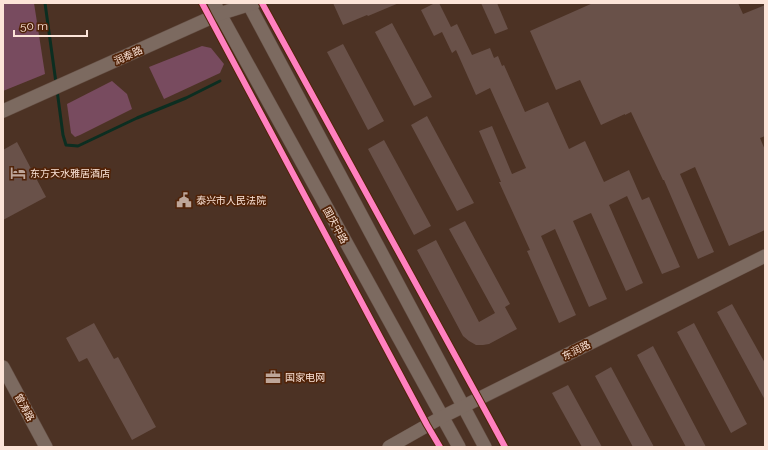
<svg xmlns="http://www.w3.org/2000/svg" width="768" height="450" viewBox="0 0 768 450" font-family="Raleway,'Noto Sans SC',sans-serif">
<rect width="100%" height="100%" fill="#4c3224"/>
<g fill="#784b5f">
<path d="M3 3H34L45 74 3 91Z"/>
<path d="M202 46 211 48 224 64 220 73 164 99 149 67Z"/>
<path d="M112 81 127 94 132 109 80 135 75 137 71 133 67 104Z"/>
</g>
<g fill="none" stroke-linecap="round" stroke-linejoin="round">
<g stroke="#0c2e21" stroke-width="3">
<path d="M45 3 56 83"/>
<path d="M57 90 63 135 66 145 78 146 137 118 186 98 220 81"/>
</g>
</g>
<g fill="#695149">
<path d="M333 3H399L368 16 367 15 343 25Z"/>
<path d="M435 3H439L451 27 457 24 472 55 490 48 494 58 498 56 502 66 504 65 525 112 548 102 569 149 585 141 604 182 629 170 642 200 649 197 680 267 662 274 627 196 609 205 643 283 626 291 591 213 573 221 607 299 589 307 555 229 541 236 576 315 559 323 527 251 530 250 499 182H501L479 131 492 126 512 174 526 168 490 88 476 95 456 50 452 53 442 32 434 36 421 10Z"/>
<path d="M481 3H497L508 29 495 34Z"/>
<path d="M593 3H738L743 14 765 5V136L760 138 765 150V230L729 246 695 167 680 174 714 252 698 259 664 180H663L631 112 625 115V114L601 125 580 80 556 90 530 31Z"/>
<path d="M392 23 432 97 414 106 375 32Z"/>
<path d="M343 44 384 121 368 130 327 52Z"/>
<path d="M427 116 474 203 457 211 411 125Z"/>
<path d="M384 140 431 226 414 235 368 149Z"/>
<path d="M17 142 46 197 3 220V150Z"/>
<path d="M465 221 510 304 505 307 517 329 489 344 483 345H476L469 341 463 336 417 250 436 240 479 322 495 313 449 229Z"/>
<path d="M732 304 765 363V400L717 312Z"/>
<path d="M94 323 114 359 118 357 156 427 132 440 87 358 79 362 66 338Z"/>
<path d="M694 323 747 424 731 433 677 332Z"/>
<path d="M653 346 706 447H686L637 355Z"/>
<path d="M611 367 654 447H633L595 376Z"/>
<path d="M568 385 602 447H582L552 393Z"/>
</g>
<g fill="none" stroke-linecap="round" stroke-linejoin="round">
<g stroke="#654f44" stroke-width="14">
<g id="secondary">
<path d="M214 3 459 447"/>
<path d="M248 3 485 447"/>
<path d="M3 111 219 14 254 3"/>
<path d="M3 367 46 447"/>
<path d="M389 447 442 417 765 256"/>
</g>
</g>
<use href="#secondary" stroke="#7c6a60" stroke-width="13"/>
<g stroke="#512308" stroke-width="8">
<g id="cycleway">
<path d="M202 3 427 425 440 447"/>
<path d="M262 3 479 399 505 447"/>
</g>
</g>
<use href="#cycleway" stroke="#ff80c0" stroke-width="6"/>
</g>
<defs>
<g id="hotel-bare" transform="scale(1.2)"><path d="M-6-4.5h1.5V1H6V5H4.5V3h-9V5H-6ZM-4 0a1.8 1.8 0 1 1 3.6 0ZM.5 0V-2.5h3Q6-2.5 6 0Z" fill="#bea699" stroke="#512308" stroke-width="2.5" paint-order="stroke"/></g>
<g id="civic-bare" transform="scale(1.2)"><path d="M-.6-6.5H3V-4.5H.6V-3L4-1V1h2V6H-6V1h2V-1L-.6-3ZM-1.2 2.5V6h2.4V2.5Z" fill="#bea699" stroke="#512308" stroke-width="2.5" paint-order="stroke"/></g>
<g id="office-bare" transform="scale(1.2)"><path d="M-6-3h4V-5.5h4V-3h4V5H-6ZM-1-4.5V-3h2v-1.5ZM-6 0V1H6V0Z" fill="#bea699" stroke="#512308" stroke-width="2.5" paint-order="stroke"/></g>
</defs>
<g fill-rule="evenodd">
<use href="#hotel-bare" x="18" y="173"/>
<use href="#civic-bare" x="184" y="200"/>
<use href="#office-bare" x="273" y="377"/>
</g>
<g text-anchor="middle" stroke-width="3.5" stroke-linejoin="round" paint-order="stroke">
<g font-size="10" fill="#fce4d8" stroke="#512308">
<text transform="translate(128 55) rotate(-24)" y="4">润泰路</text>
<text transform="translate(336 225) rotate(61)" y="4">国庆中路</text>
<text transform="translate(576 350) rotate(-27)" y="4">东润路</text>
<text transform="translate(25 407) rotate(62)" y="4">曾涛路</text>
</g>
<g font-size="10" fill="#fce4d8" stroke="#512308" text-anchor="start">
<text x="30" y="177">东方天水雅居酒店</text>
<text x="196" y="204">泰兴市人民法院</text>
<text x="285" y="381">国家电网</text>
</g>
</g>
<rect width="768" height="450" fill="none" stroke="#fce4d8" stroke-width="8"/>
<path d="M14 30v6h73v-6" fill="none" stroke="#fce4d8" stroke-width="2"/>
<text x="20" y="30" font-size="12" fill="#fce4d8" stroke="#512308" stroke-width="3" paint-order="stroke">50 m</text>
</svg>
